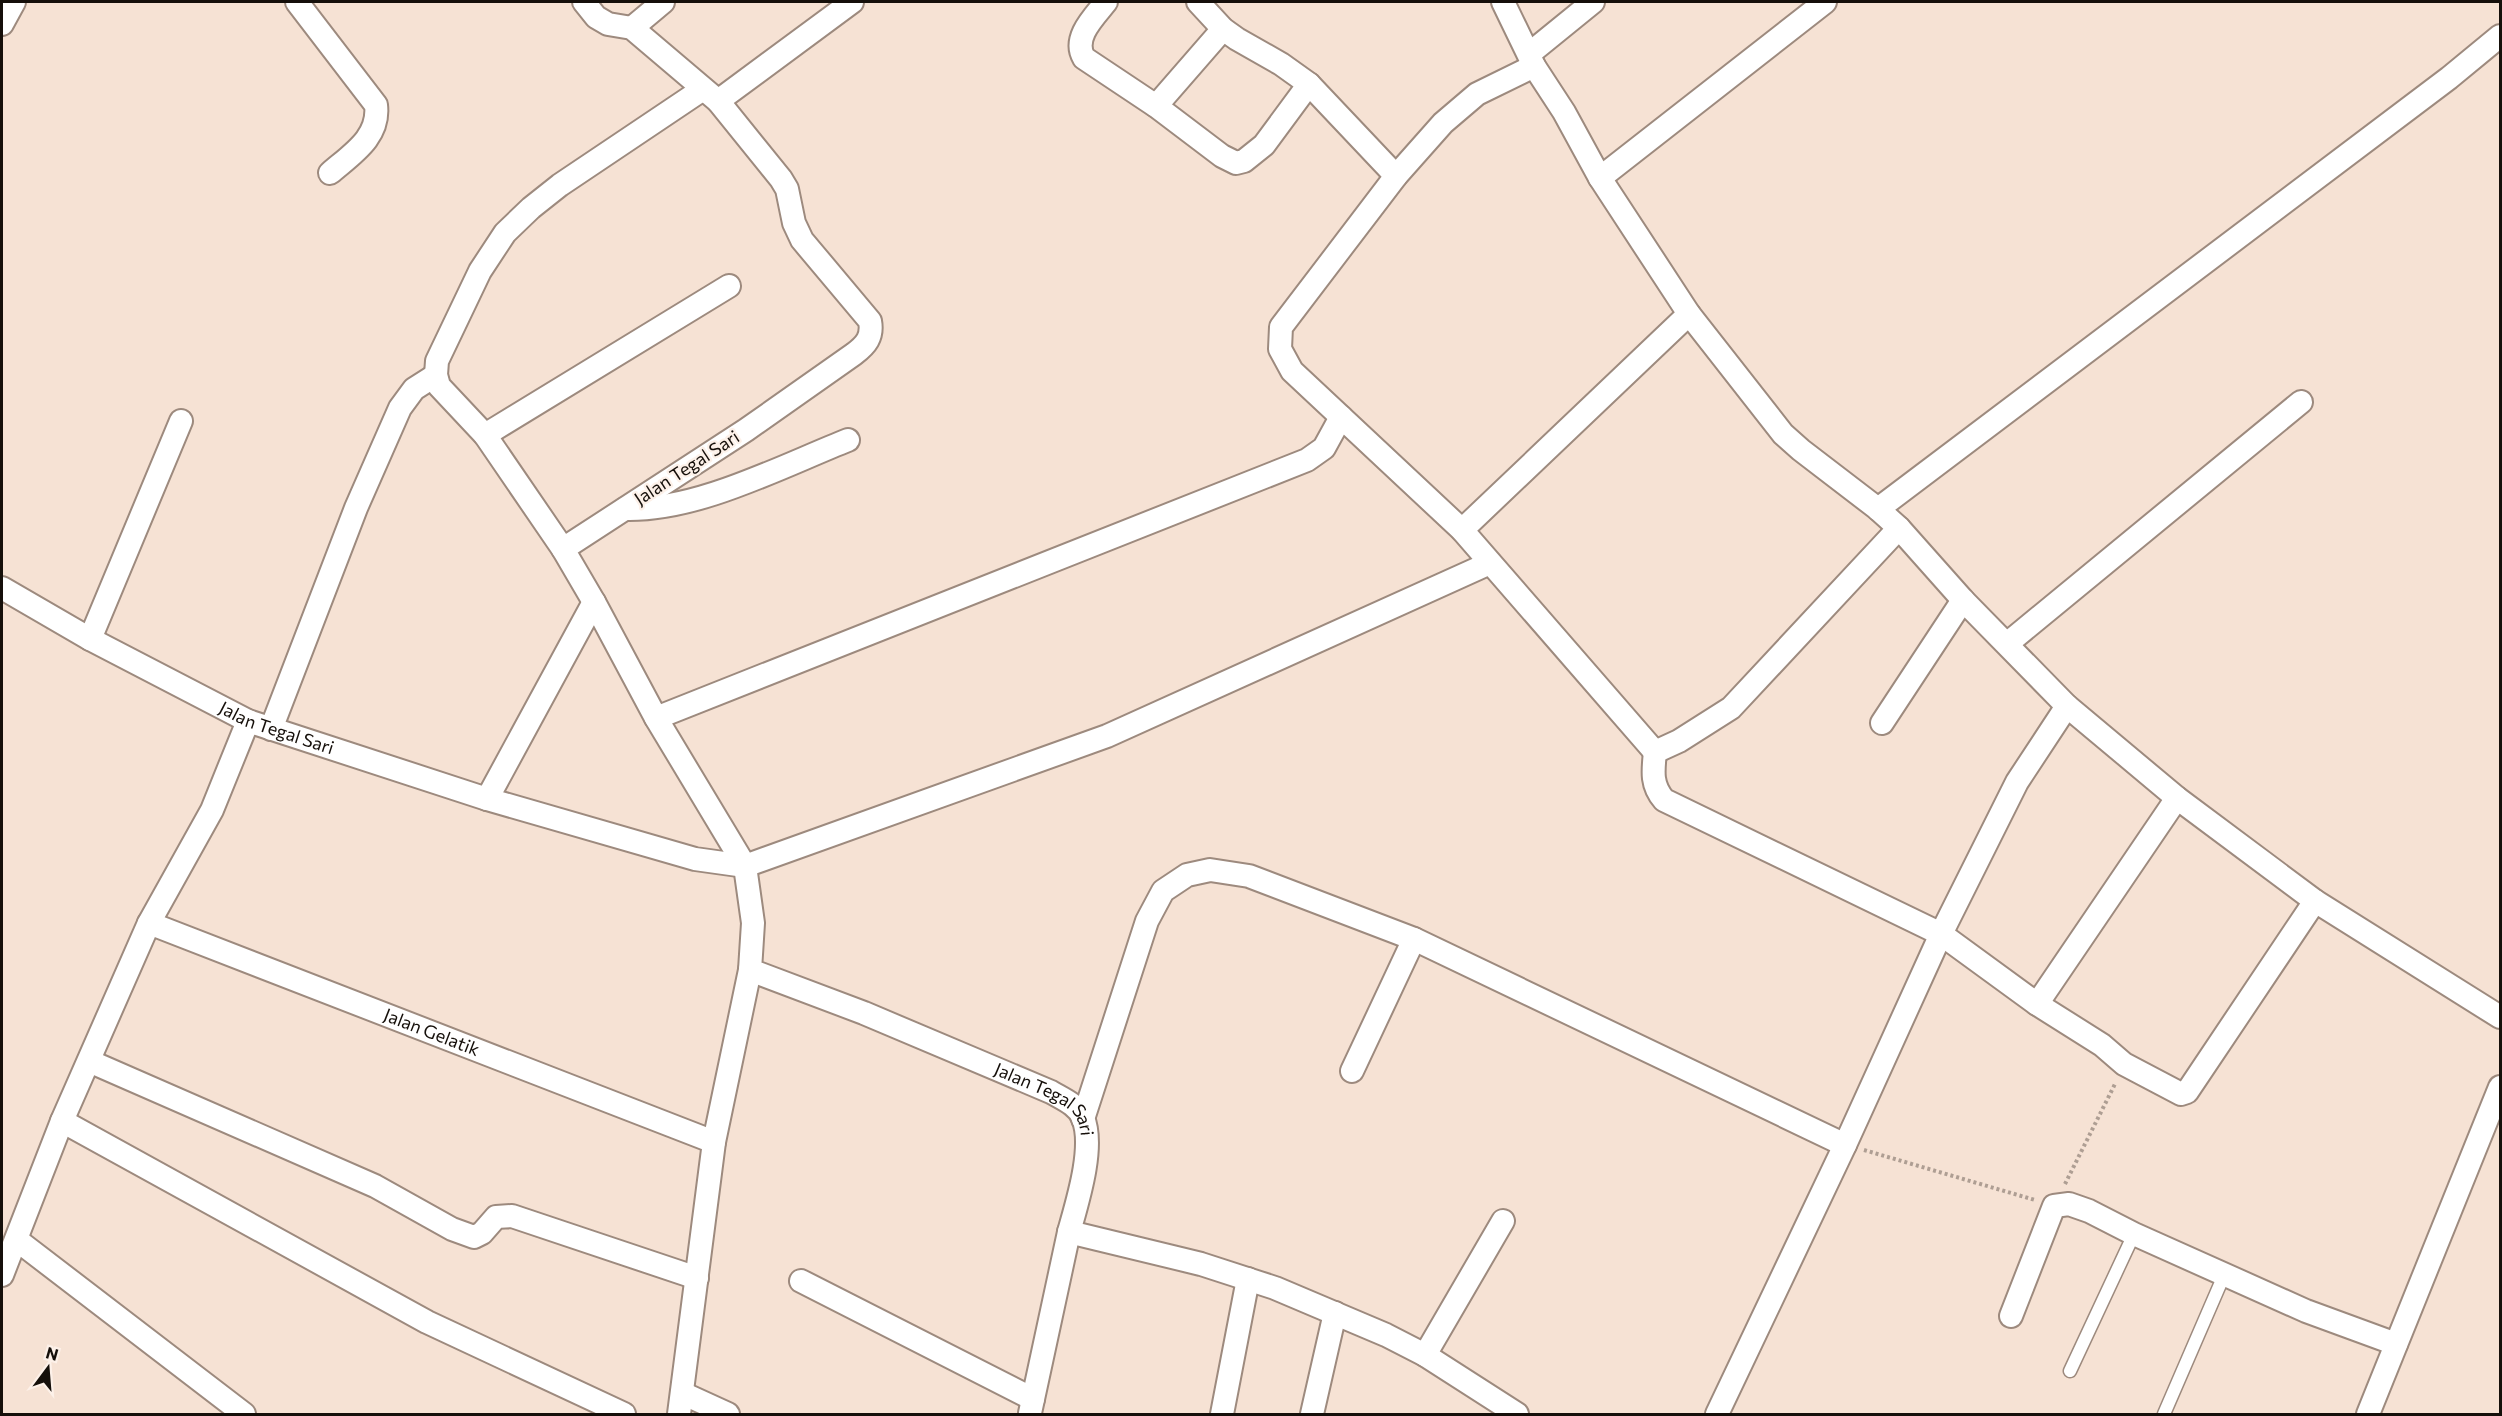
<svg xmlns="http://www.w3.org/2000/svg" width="2502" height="1416" viewBox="0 0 2502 1416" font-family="Commissioner,sans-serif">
<rect width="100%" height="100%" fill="#f6e2d4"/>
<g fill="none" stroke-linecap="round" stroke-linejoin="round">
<g stroke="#9d8a7e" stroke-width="15">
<g id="service">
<path d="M2070 1371 2134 1234"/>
<path d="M2164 1414 2225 1273"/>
</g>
</g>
<g stroke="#9d8a7e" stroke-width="26">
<g id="minor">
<path d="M297 2 376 105C380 137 352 154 330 173"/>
<path id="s1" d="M584 2 596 17 608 24 632 28 718 101 781 179 787 189 794 223 802 240 870 321C873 337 866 345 854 354L746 430 563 549 594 602 656 718 745 866 753 923 750 970 864 1013 1051 1092C1063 1099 1078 1105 1083 1118 1095 1147 1077 1203 1069 1232L1201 1264 1275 1288 1386 1335 1425 1355 1517 1414"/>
<path d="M1106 2C1094 17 1072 38 1084 58L1156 106 1222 156 1236 163 1244 161 1264 145 1309 84"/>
<path d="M1198 2 1223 29 1237 39 1281 64 1309 84 1396 176"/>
<path d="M1503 2 1534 66 1564 112 1600 178 1689 314 1783 434 1801 450 1878 509 1899 528 1963 600 2067 706 2177 798 2315 901 2500 1017"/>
<path d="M2 24 14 2"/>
<path d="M632 28 663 2"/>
<path d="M1529 54 1593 2"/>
<path d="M1534 66 1477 94 1443 123 1396 176 1281 327 1280 349 1292 371 1462 530 1655 752 1679 741 1731 708 1899 528"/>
<path d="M718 101 852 2"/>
<path d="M1156 106 1223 29"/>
<path d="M1600 178 1825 2"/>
<path d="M485 435 729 286"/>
<path d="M625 509C697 511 780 467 848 440"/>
<path d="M1878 509 2449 78 2500 36"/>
<path d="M1462 530 1689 314"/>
<path d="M563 549 485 435 439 386 436 375 437 361 480 271 505 233 531 208 560 185 703 89"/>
<path id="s2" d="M2 588 90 639 248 721 487 799 695 859 745 866 1107 736 1490 563"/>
<path d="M90 639 181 421"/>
<path d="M2008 643 2301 402"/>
<path d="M656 718 1307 460 1324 448 1341 417"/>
<path d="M1882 723 1963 600"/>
<path d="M271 729 356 508 400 408 414 389 436 375"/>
<path d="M1655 752C1653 771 1651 785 1664 800L1941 934 2037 1004 2102 1045 2124 1064 2181 1094 2187 1092 2315 901"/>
<path d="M487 799 594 602"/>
<path id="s3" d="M149 923 714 1142"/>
<path d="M2037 1004 2177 798"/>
<path d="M89 1061 375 1186 452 1229 474 1237 482 1233 496 1217 512 1216 697 1278"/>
<path d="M1352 1071 1414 939"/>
<path d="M1083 1119 1147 921 1163 891 1187 875 1210 870 1249 876 1414 939 1845 1145"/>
<path d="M62 1121 427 1322 624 1414"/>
<path d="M17 1240 244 1414"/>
<path d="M2 1275 62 1121 149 923 212 810 248 721"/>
<path d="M801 1281 1033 1399"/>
<path d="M2011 1316 2054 1206 2069 1204 2089 1211 2134 1234 2306 1311 2396 1344"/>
<path d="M1425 1355 1503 1221"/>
<path d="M682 1393 728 1414"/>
<path d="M1030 1413 1069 1232"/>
<path d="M679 1414 714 1142 750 970"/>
<path d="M1222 1414 1248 1279"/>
<path d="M1312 1414 1335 1313"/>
<path d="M1717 1414 1845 1145 1941 934 2017 782 2067 706"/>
<path d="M2368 1414 2500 1087"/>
</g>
</g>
<g stroke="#ae9e93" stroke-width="4" stroke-dasharray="3 3" stroke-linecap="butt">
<path d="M1864 1150 2035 1200"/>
<path d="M2065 1184 2115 1084"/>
</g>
<use href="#service" stroke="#fff" stroke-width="12"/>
<use href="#minor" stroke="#fff" stroke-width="22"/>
</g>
<g text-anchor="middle" stroke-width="4.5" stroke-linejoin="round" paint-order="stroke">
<g font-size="18" fill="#150f0a" stroke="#fdf1e9">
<text transform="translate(687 468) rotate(-33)" y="6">Jalan Tegal Sari</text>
<text dy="6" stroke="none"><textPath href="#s2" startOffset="309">Jalan Tegal Sari</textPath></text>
<text dy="6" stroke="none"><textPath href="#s3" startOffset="303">Jalan Gelatik</textPath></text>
<text dy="6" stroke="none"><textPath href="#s1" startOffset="1626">Jalan Tegal Sari</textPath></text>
</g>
</g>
<rect width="2502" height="1416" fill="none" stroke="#150f0a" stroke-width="6"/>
<g transform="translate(48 1368) rotate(16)" stroke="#fdf1e9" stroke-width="4.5" paint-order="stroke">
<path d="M0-4.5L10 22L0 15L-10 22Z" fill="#150f0a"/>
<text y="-9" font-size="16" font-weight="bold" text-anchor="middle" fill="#150f0a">N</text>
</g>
</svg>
